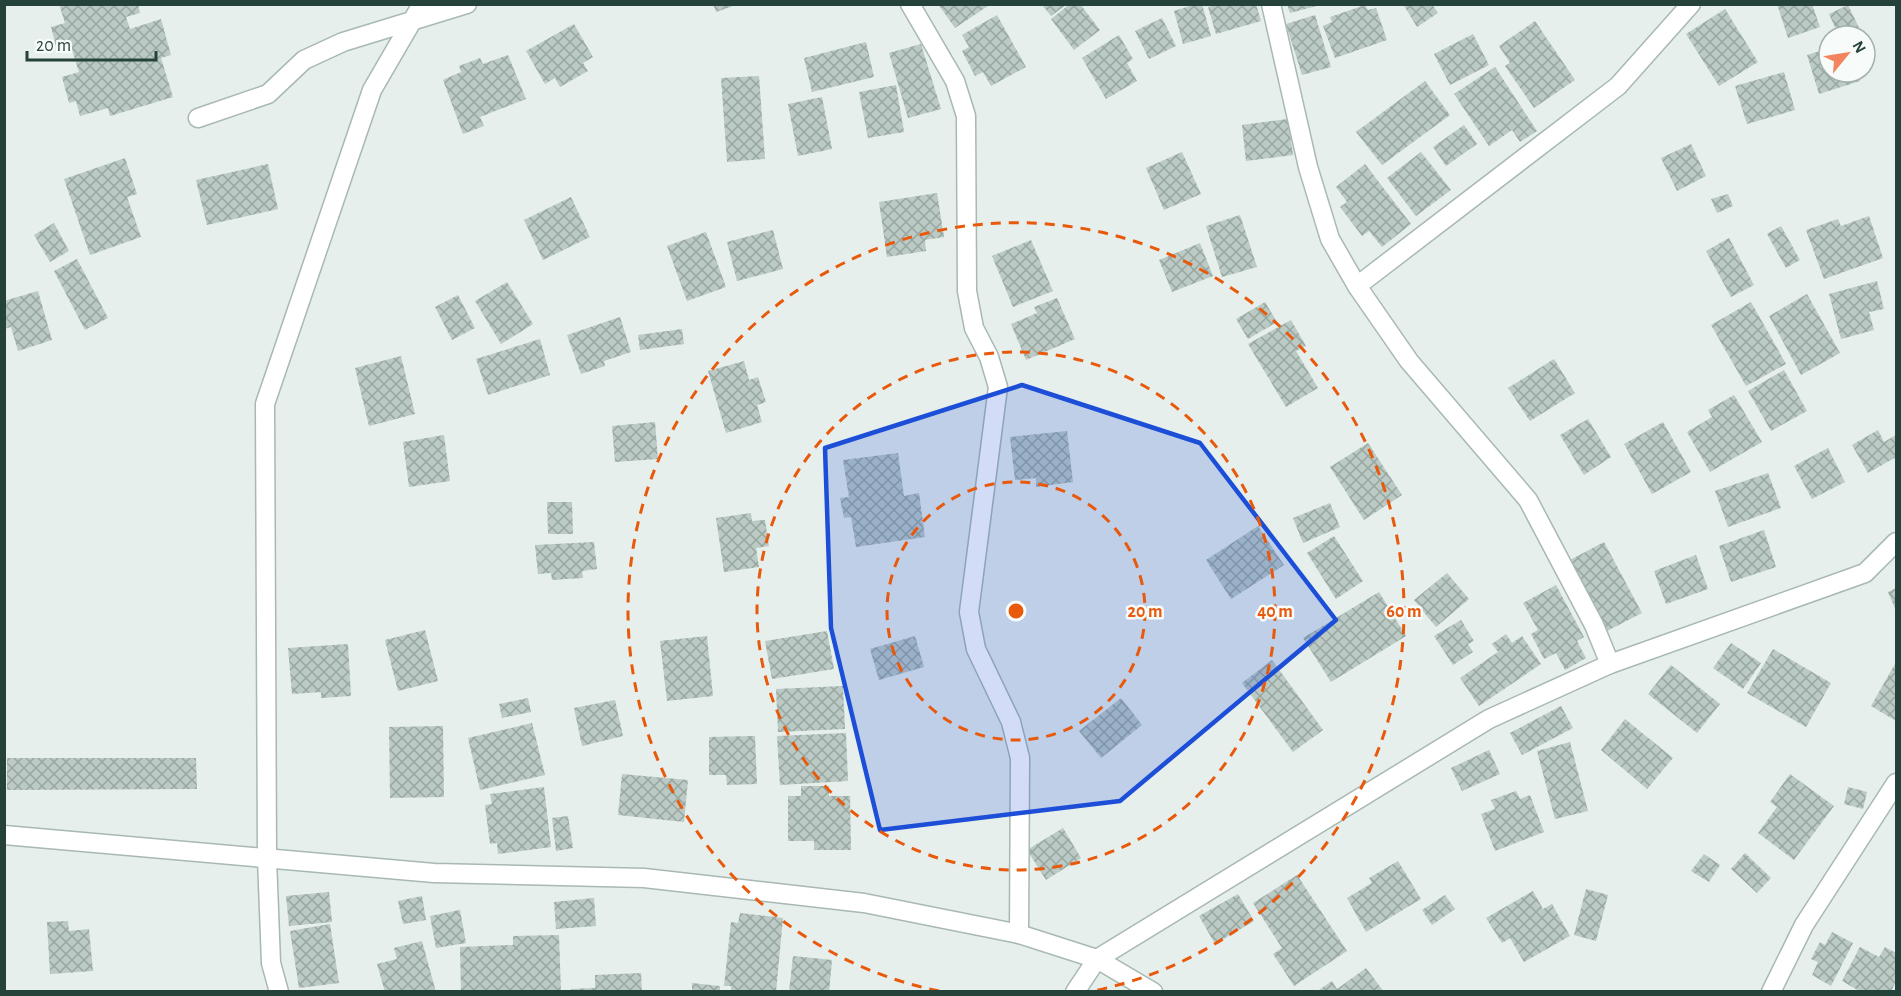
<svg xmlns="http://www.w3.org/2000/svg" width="1901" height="996" viewBox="0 0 1901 996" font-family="'Alegreya Sans',sans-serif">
<defs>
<pattern id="building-cross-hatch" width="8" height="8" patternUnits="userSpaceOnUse" patternTransform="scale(1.5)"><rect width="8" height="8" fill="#bbcac4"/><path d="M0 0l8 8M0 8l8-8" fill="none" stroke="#98a6a0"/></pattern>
</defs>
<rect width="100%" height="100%" fill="#e6efeb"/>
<g fill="url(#building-cross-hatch)">
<path d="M59 4H138L140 13 126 17 130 29 161 19 171 55 161 58 173 97 110 116 108 108 80 116 76 101 69 103 62 77 79 72 72 50 58 54 51 27 65 23Z"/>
<path d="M713 4H736V5L716 12Z"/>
<path d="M938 4H991L955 28Z"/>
<path d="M1070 4H1080L1100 30 1074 50 1051 19Z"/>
<path d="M1196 4H1202L1211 36 1183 44 1174 11Z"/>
<path d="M1218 4H1256L1261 21 1216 34 1208 7Z"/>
<path d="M1287 4H1319L1320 5 1290 13Z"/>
<path d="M1403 4H1432L1438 13 1417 27Z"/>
<path d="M1777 4H1812L1820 27 1788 38Z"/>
<path d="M1042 5H1066L1051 16Z"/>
<path d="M1365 5 1368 10 1376 8 1387 40 1335 58 1323 26 1332 22 1330 17Z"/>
<path d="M1848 5 1863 36H1839L1829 14Z"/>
<path d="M1725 9 1758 62 1719 86 1686 34Z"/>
<path d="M997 15 1026 67 991 86 983 72 975 76 962 51 969 47 962 35Z"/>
<path d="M1315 15 1331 67 1302 75 1286 24Z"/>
<path d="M1162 18 1176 46 1149 59 1135 31Z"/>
<path d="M1535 21 1575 80 1534 108 1505 66 1510 63 1499 46Z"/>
<path d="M574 24 593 57 583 63 588 71 560 87 555 78 545 84 526 51Z"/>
<path d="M1473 34 1489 65 1450 85 1434 54Z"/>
<path d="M1119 35 1133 59 1127 63 1137 81 1106 99 1082 58Z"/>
<path d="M866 42 874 77 812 92 804 58Z"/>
<path d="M921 44 941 109 908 118 889 53Z"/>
<path d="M1829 48V72H1857L1860 81 1819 94 1807 55Z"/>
<path d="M508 55 526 99 480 117 484 126 463 134 443 80 461 72 459 66 480 58 483 64Z"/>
<path d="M1495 67 1537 131 1520 142 1512 130 1489 146 1454 94Z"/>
<path d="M1784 72 1795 110 1747 124 1735 86Z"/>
<path d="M759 76 765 159 727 162 721 78Z"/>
<path d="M1425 81 1450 115 1382 165 1356 132Z"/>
<path d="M896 85 904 132 868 138 859 92Z"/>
<path d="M822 97 832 149 798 156 788 104Z"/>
<path d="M1288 119 1293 155 1246 161 1242 125Z"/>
<path d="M1464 125 1477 144 1446 166 1433 147Z"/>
<path d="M1691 144 1706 176 1677 191 1661 158Z"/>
<path d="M1182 152 1201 194 1164 210 1146 168Z"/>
<path d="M1421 152 1451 190 1416 216 1387 178Z"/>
<path d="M125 158 137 194 127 197 141 237 90 255 64 179Z"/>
<path d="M268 164 278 209 207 225 196 180Z"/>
<path d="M1365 164 1411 224 1382 247 1369 231 1362 236 1340 207 1347 202 1336 187Z"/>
<path d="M937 193 944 237 925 240 926 251 887 257 879 202Z"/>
<path d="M1728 194 1733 206 1717 213 1711 199Z"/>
<path d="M571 197 590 237 543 260 524 220Z"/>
<path d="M1240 215 1257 267 1222 277 1206 226Z"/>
<path d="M1869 216 1883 258 1824 279 1806 230 1838 219 1841 226Z"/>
<path d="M54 223 69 251 50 262 34 235Z"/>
<path d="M1781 226 1800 260 1786 268 1767 234Z"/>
<path d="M773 230 783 269 737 281 727 242Z"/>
<path d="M706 232 726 287 687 301 667 246Z"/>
<path d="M1729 238 1754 285 1731 297 1706 251Z"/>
<path d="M1031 240 1053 291 1013 307 992 256Z"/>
<path d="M1200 243 1213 276 1172 292 1159 260Z"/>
<path d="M77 259 108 318 85 330 54 271Z"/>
<path d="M1877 281 1884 309 1869 312 1874 330 1841 339 1829 294Z"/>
<path d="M507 282 533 324 501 344 475 301Z"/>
<path d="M38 291 52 340 18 351 11 327 4 329V301Z"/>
<path d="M1807 294 1840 353 1801 375 1769 316Z"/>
<path d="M458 295 475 328 452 340 435 307Z"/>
<path d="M1057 298 1075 339 1026 360 1011 324 1037 313 1034 307Z"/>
<path d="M1265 302 1277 322 1248 339 1236 319Z"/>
<path d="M1751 302 1786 364 1746 386 1711 325Z"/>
<path d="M620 317 631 352 604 361 605 366 581 374 567 335Z"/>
<path d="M1291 320 1306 346 1296 351 1318 388 1286 407 1248 344Z"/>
<path d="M682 329 684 344 640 350 638 335Z"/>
<path d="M540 339 550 375 488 395 476 359Z"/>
<path d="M401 356 415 414 369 426 355 368Z"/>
<path d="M1554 359 1575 393 1530 421 1508 388Z"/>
<path d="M744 361 749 380 758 377 766 402 757 405 762 422 726 433 708 371Z"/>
<path d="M1784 370 1807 411 1771 431 1748 391Z"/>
<path d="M1734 395 1762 442 1710 472 1687 432 1712 417 1708 410Z"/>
<path d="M1588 419 1611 457 1584 475 1560 435Z"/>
<path d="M655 422 658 459 615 462 612 426Z"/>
<path d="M1663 422 1691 472 1652 494 1624 444Z"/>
<path d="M1878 430 1884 442 1896 435V457L1868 473 1852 445Z"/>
<path d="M1067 431 1073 482 1036 487V478L1015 480 1010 437Z"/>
<path d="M444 435 450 481 409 487 403 442Z"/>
<path d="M1368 443 1402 495 1364 520 1330 467Z"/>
<path d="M1828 448 1845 482 1812 499 1794 466Z"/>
<path d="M898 453 904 496 919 493 925 537 856 547 851 517 844 518 840 498 849 497 843 460Z"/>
<path d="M1768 473 1781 508 1728 527 1715 491Z"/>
<path d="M547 502H572L573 534H548Z"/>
<path d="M1330 503 1340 527 1303 543 1293 518Z"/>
<path d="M751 513 752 521 765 520 769 546 756 548 759 567 724 572 716 518Z"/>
<path d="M1258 526 1284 565 1231 599 1206 560Z"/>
<path d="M1764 530 1776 567 1731 582 1719 546Z"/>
<path d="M1334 536 1363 581 1336 599 1307 553Z"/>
<path d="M594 542 597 569 582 571 583 578 552 580 551 573 538 574 535 545Z"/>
<path d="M1604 542 1642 613 1607 631 1570 560Z"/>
<path d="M1696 555 1708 589 1666 604 1654 571Z"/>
<path d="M1447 573 1469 599 1436 627 1414 600Z"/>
<path d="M1556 585 1584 637 1577 641 1586 658 1565 670 1556 653 1544 659 1531 634 1538 630 1523 603Z"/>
<path d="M1896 588V611L1888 592Z"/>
<path d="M1379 592 1406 636 1331 682 1303 638Z"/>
<path d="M1461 620 1474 641 1468 644 1473 652 1453 665 1434 636Z"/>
<path d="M425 630 438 681 398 691 385 640Z"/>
<path d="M827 631 834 669 772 679 765 641Z"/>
<path d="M1506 634 1512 643 1522 636 1541 664 1479 706 1460 678 1498 652 1492 644Z"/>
<path d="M707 636 713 696 667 701 660 641Z"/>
<path d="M915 636 924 667 879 680 870 649Z"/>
<path d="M1731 643 1761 663 1743 689 1713 668Z"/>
<path d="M348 644 351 696 321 698V692L292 694 288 648Z"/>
<path d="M1773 649 1831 683 1806 727 1747 693Z"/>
<path d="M1272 660 1323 730 1293 752 1242 683Z"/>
<path d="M1896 662V721L1871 706Z"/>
<path d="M1671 665 1720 704 1697 733 1648 694Z"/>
<path d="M843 686 845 729 778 732 776 689Z"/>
<path d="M528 698 531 712 502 718 499 704Z"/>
<path d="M1121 698 1142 725 1101 758 1079 731Z"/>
<path d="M615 700 623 736 582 746 574 708Z"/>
<path d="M1561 706 1573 728 1522 755 1510 733Z"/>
<path d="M1625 719 1673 758 1647 789 1601 750Z"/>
<path d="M532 723 545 775 480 790 468 738Z"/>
<path d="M443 726 444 797 390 798 389 727Z"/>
<path d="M846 733 848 781 780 785 777 736Z"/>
<path d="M755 736 757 784 727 785 726 775H709V737Z"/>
<path d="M1570 742 1588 811 1555 819 1537 751Z"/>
<path d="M1489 750 1500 774 1462 791 1451 768Z"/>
<path d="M7 758H196L197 789 7 790Z"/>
<path d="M622 774 688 780 684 822 618 815Z"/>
<path d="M1790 774 1834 806 1794 860 1758 833 1777 807 1770 802Z"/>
<path d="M801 786H829V796H850L851 850H814V841H788V796H801Z"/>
<path d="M544 787 551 847 498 854 497 843 490 844 485 805 492 804 490 794Z"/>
<path d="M1848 787 1867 792 1863 809 1844 804Z"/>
<path d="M1516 791 1520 799 1530 795 1544 832 1495 851 1481 814 1495 809 1491 800Z"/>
<path d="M568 816 573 848 556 851 552 818Z"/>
<path d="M1063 828 1081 858 1046 880 1027 850Z"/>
<path d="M1745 853 1771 878 1757 893 1731 869Z"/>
<path d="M1704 854 1720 865 1709 882 1691 871Z"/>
<path d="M1398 861 1421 899 1366 932 1347 898 1372 883 1369 878Z"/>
<path d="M1297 875 1347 951 1294 986 1273 954 1282 948 1253 903Z"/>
<path d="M1586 889 1608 895 1596 941 1574 935Z"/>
<path d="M1533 891 1543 909 1552 904 1570 936 1524 962 1510 938 1502 943 1486 918Z"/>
<path d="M329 892 332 922 289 926 286 896Z"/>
<path d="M1238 894 1254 921 1215 944 1199 916Z"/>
<path d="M1445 895 1455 909 1432 925 1422 910Z"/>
<path d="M422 896 426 920 403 924 398 901Z"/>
<path d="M594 898 596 926 556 929 554 902Z"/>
<path d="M460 910 466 943 436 948 430 916Z"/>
<path d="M740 913 783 918 776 992H731V986H724L731 922 738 923Z"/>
<path d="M68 921 69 931 89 929 93 971 50 974 47 922Z"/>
<path d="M330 924 339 983 299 988 290 931Z"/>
<path d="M1832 932 1853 943 1831 986 1812 975 1818 962 1811 959 1820 942 1825 945Z"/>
<path d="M559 935 561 992H461L460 947 513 945V936Z"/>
<path d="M422 941 436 992H385L377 964 397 959 394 948Z"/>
<path d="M1860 947 1879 957 1885 947 1896 953V981L1891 992H1861L1842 981Z"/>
<path d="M793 956 832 960 829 992H789Z"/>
<path d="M1366 968 1384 992H1316L1332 981 1337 989Z"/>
<path d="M641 973 642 992H571V989L595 988V975Z"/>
<path d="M692 983 720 986V992H692Z"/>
</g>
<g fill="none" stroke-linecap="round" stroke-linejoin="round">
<g stroke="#a8b8b2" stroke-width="21">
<g id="minor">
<path d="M910 4 955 81 966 116 967 291 974 328 989 357 998 387 969 612 976 649 1011 722 1020 758 1019 934"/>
<path d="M1271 4 1308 167 1330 239 1357 286 1409 361 1528 500 1594 625 1610 664"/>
<path d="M198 118 268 94 304 60 343 42 467 4"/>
<path d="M1357 286 1618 86 1691 4"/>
<path d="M4 835 434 873 644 878 864 903 1019 934 1097 959 1153 992"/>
<path d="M279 992 271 963 267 858 265 404 372 90 422 4"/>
<path d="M1075 992 1097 959 1489 719 1610 664 1865 573 1896 542"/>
<path d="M1771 992 1804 925 1896 783"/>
</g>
</g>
<use href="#minor" stroke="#fff" stroke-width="18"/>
</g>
<path fill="#1d4ed8" fill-opacity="0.2" stroke="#1d4ed8" stroke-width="4.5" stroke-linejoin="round" d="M1022 385 1200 443 1336 620 1120 801 880 830 831 628 825 448Z"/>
<g fill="none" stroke="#e8590c" stroke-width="3" stroke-dasharray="10 8">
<circle cx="1016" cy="611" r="129"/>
<circle cx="1016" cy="611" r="259"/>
<path d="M939 991A388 388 0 1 1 1093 991"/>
</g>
<circle cx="1016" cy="611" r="9" fill="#e8590c" stroke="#f7fbf9" stroke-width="3"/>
<g font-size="18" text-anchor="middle" font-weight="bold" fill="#e8590c" stroke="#f7fbf9" stroke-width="5" stroke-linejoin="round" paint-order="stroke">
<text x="1145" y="617">20 m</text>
<text x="1275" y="617">40 m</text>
<text x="1404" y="617">60 m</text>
</g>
<rect width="1901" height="996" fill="none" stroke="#24423a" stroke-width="12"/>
<g transform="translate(1847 54) rotate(60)"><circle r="28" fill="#f7fbf9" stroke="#a3b1ad" stroke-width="1.5"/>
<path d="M0-4.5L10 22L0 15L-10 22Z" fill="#f4845f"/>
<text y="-9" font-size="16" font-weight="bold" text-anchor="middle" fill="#24423a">N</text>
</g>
<path d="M27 51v9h129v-9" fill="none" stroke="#24423a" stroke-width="3"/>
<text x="36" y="51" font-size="18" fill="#24423a" stroke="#f7fbf9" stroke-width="4.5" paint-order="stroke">20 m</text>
</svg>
